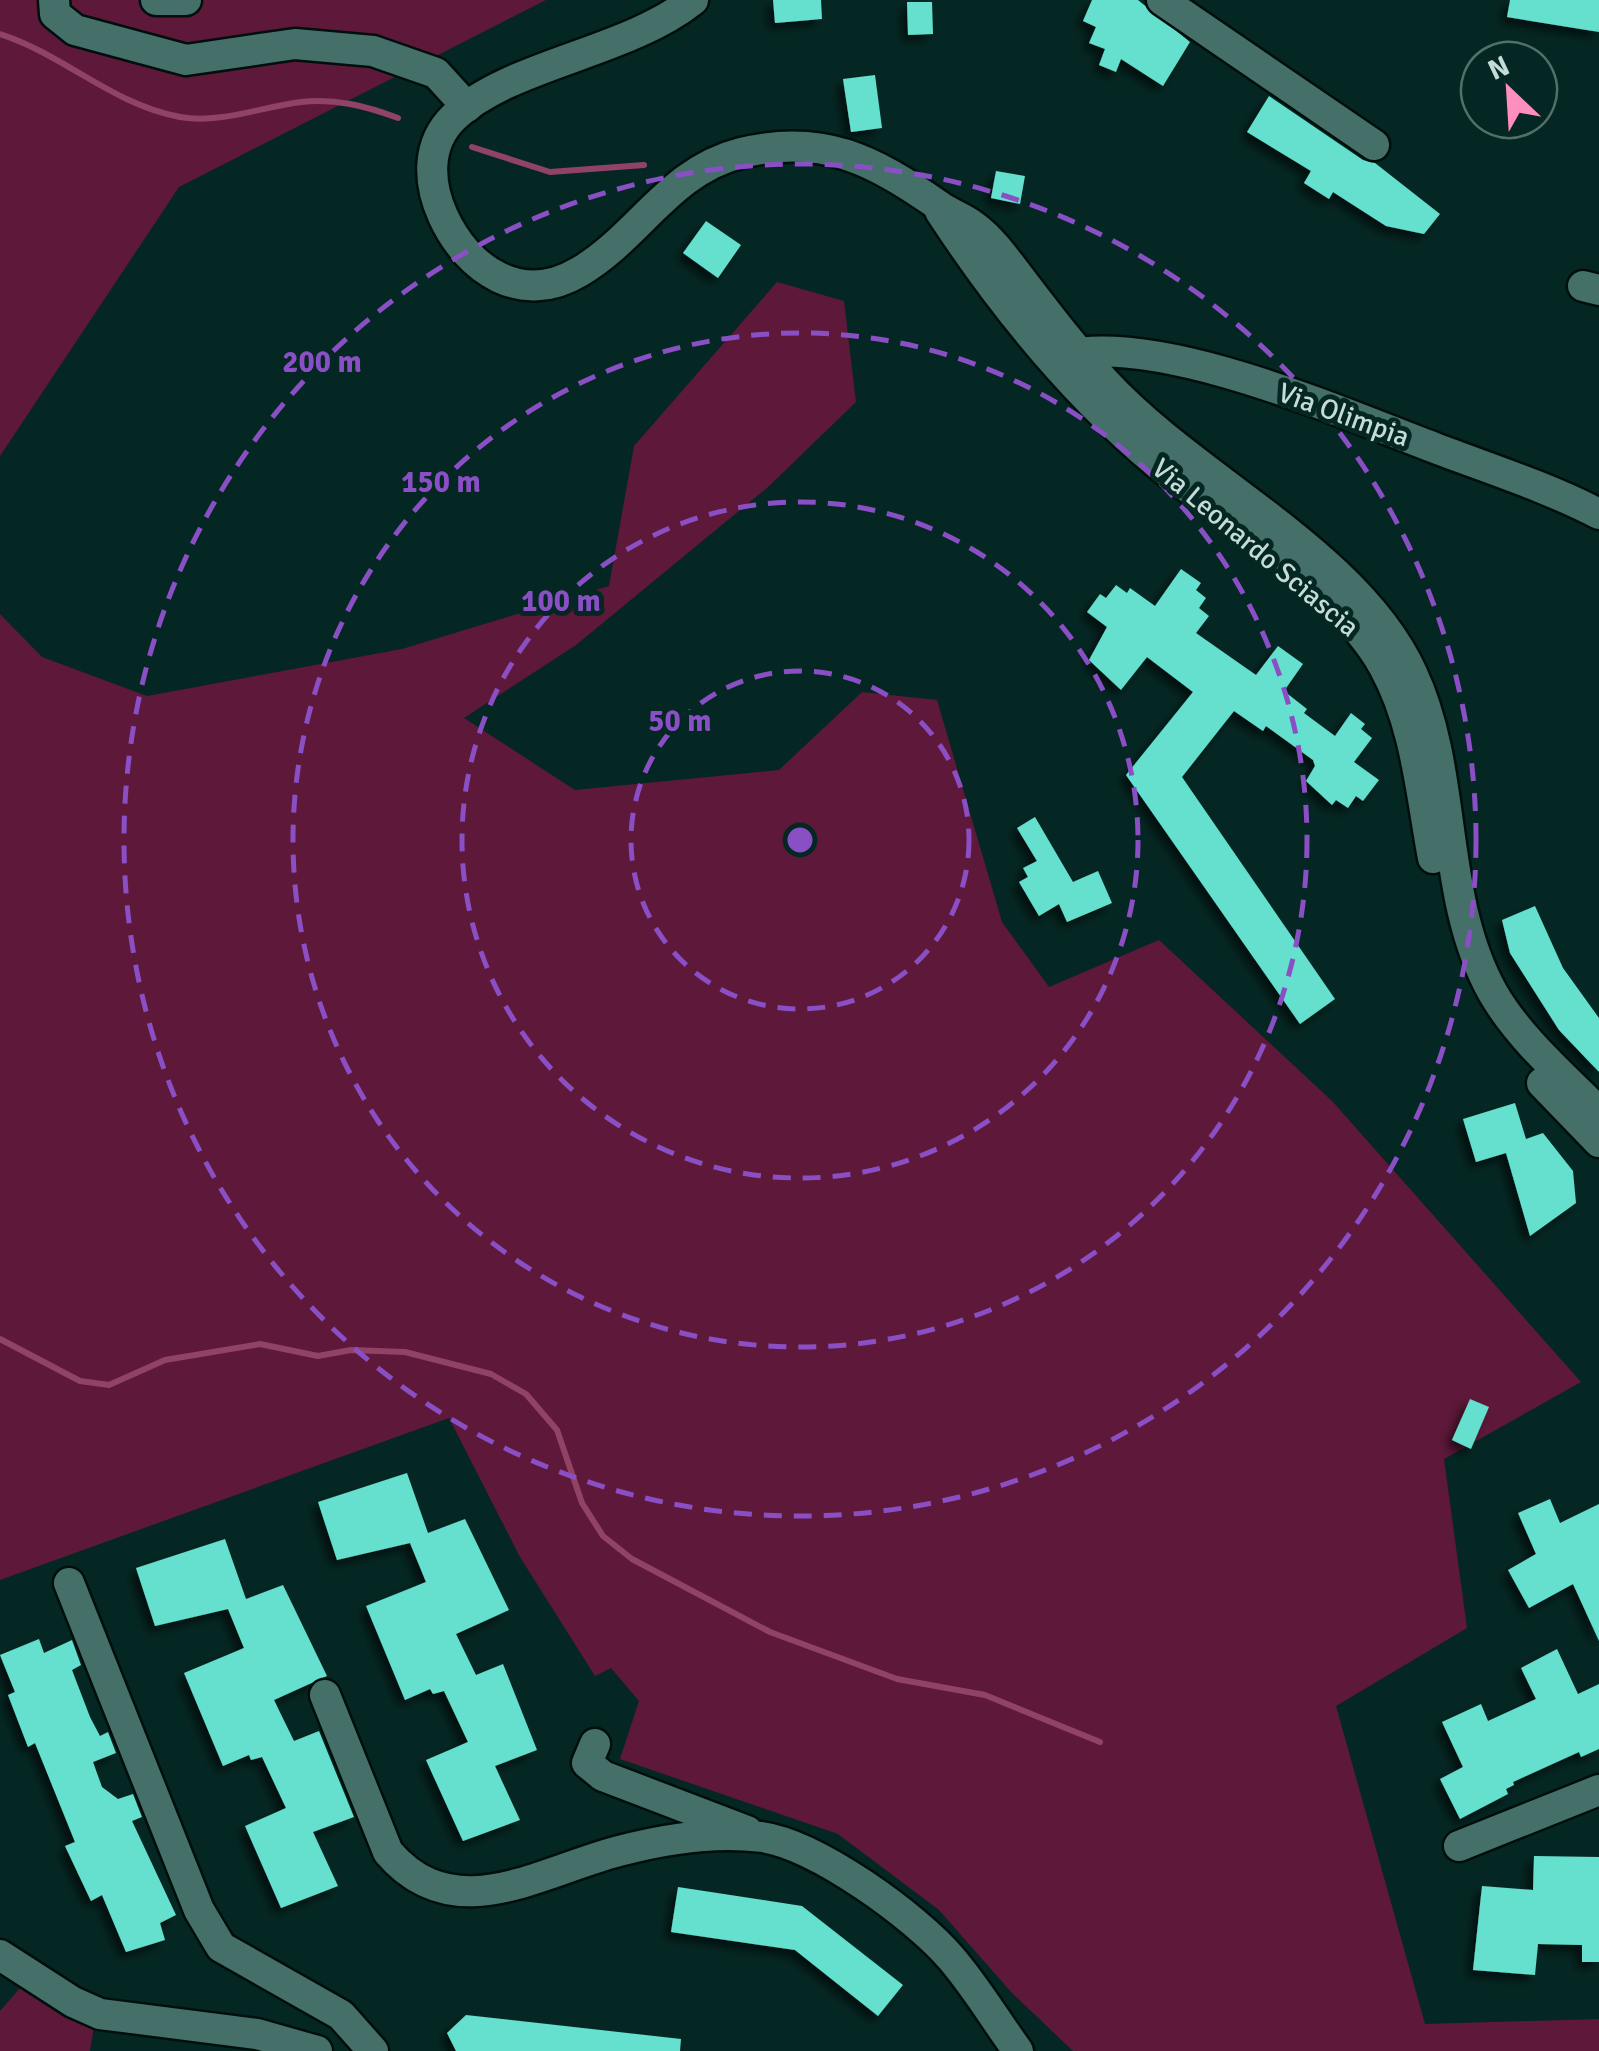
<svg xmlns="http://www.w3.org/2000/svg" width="1599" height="2051" viewBox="0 0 1599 2051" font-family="Signika,sans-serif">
<defs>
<filter id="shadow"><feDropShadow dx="-6" dy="6" stdDeviation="5" flood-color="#0009"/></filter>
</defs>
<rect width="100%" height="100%" fill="#052723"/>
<g fill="#5e1839">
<path d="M0 0H546L179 187 0 456Z"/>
<path d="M777 282 844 301 856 402 768 487 576 645 464 718 575 790 779 770 862 692 937 700 1002 922 1049 987 1159 940 1333 1102 1581 1382 1444 1459 1467 1628 1336 1706 1425 2024 1599 2019V2051H1073L1012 1993 939 1910 838 1834 620 1759 639 1701 611 1668 595 1676 520 1557 449 1418 0 1580V614L42 657 147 696 402 649 609 586 634 446Z"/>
<path d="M28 1979 95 2019 90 2051H0V2011Z"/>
</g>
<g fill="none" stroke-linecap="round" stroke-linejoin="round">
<g stroke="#914365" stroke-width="6">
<path d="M0 34C63 54 113 105 180 117 220 124 261 107 301 102 335 98 366 106 398 118"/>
<path d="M472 147 550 172 644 165"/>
<path d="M0 1339 80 1381 109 1385 165 1360 260 1344 318 1356 351 1350 405 1352 491 1374 526 1394 557 1430 582 1503 603 1536 632 1559 770 1632 897 1679 985 1695 1100 1742"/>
</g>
</g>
<g fill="#65dfce" filter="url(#shadow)">
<path d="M773 0H821L822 19 775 23Z"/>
<path d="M1092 0H1138L1190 42 1163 86 1121 59 1116 72 1099 65 1105 49 1089 43 1096 27 1083 21Z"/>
<path d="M1510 0H1599V32L1507 17Z"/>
<path d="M907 2H932L933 34 908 35Z"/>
<path d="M875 75 882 128 851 132 843 79Z"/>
<path d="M1269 96 1363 160 1375 163 1440 214 1424 234 1386 226 1333 192 1329 199 1304 183 1311 171 1247 132Z"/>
<path d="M996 171 1025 176 1020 204 991 198Z"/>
<path d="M706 221 741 245 718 278 683 253Z"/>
<path d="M1181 569 1201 583 1196 590 1206 598 1199 608 1209 616 1196 633 1256 675 1278 646 1303 664 1284 691 1307 709 1304 713 1335 736 1351 713 1365 724 1361 729 1372 738 1354 762 1379 780 1363 801 1356 796 1348 808 1336 800 1332 805 1306 781 1315 766 1313 760 1266 726 1263 731 1234 711 1182 777 1335 999 1300 1024 1126 775 1193 692 1147 657 1121 690 1089 660 1107 627 1087 612 1100 594 1106 598 1116 585 1127 593 1130 588 1155 606Z"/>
<path d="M1035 817 1073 882 1098 871 1112 903 1067 922 1059 904 1039 916 1019 882 1028 877 1023 868 1037 861 1017 828Z"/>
<path d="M1535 906 1563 968 1599 1018V1072L1559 1030 1510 953 1502 920Z"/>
<path d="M1515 1103 1526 1139 1543 1133 1573 1171 1576 1203 1530 1236 1506 1153 1476 1162 1463 1119Z"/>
<path d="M1470 1399 1489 1407 1471 1449 1452 1440Z"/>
<path d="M407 1473 428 1533 465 1519 509 1610 456 1634 476 1675 503 1664 537 1750 495 1766 520 1820 463 1841 426 1760 468 1742 444 1691 433 1694 430 1689 405 1700 366 1606 426 1582 410 1543 337 1560 318 1502Z"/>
<path d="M1550 1499 1560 1523 1599 1504V1641L1573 1584 1529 1608 1508 1570 1536 1554 1518 1513Z"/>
<path d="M225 1539 246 1599 283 1585 327 1676 274 1700 294 1741 319 1731 354 1817 313 1832 338 1886 281 1908 245 1826 286 1808 262 1757 251 1760 249 1755 223 1766 184 1673 244 1648 228 1609 155 1626 136 1568Z"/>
<path d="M39 1639 44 1653 72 1640 81 1665 72 1670 90 1717 100 1736 108 1732 116 1753 93 1762 102 1787 118 1799 133 1794 142 1817 132 1821 176 1915 160 1923 165 1940 126 1952 102 1895 91 1901 65 1846 75 1842 35 1743 28 1747 8 1695 15 1692 0 1655Z"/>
<path d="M1557 1649 1578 1694 1599 1684V1749L1581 1757 1579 1752 1513 1782 1514 1785 1506 1789 1508 1794 1460 1819 1440 1779 1463 1767 1442 1722 1481 1704 1488 1721 1536 1699 1521 1668Z"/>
<path d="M1534 1856 1599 1857V1962H1582V1945L1538 1944 1535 1975 1473 1970 1482 1886 1533 1890Z"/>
<path d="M678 1887 802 1906 903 1985 878 2016 795 1950 671 1932Z"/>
<path d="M466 2015 681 2039 680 2051H456L447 2033Z"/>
</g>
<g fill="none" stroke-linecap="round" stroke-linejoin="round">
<g stroke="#000f0c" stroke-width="35">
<g id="minor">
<path d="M54 0 55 14 75 30 186 60 295 44 373 51 436 73 467 107"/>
<path d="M156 0H186"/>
<path d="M693 0C627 53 510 64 454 117 426 144 428 183 443 216 468 271 522 306 579 272 639 237 669 171 741 153 823 133 873 160 938 205 950 214 964 218 975 227 994 241 1009 264 1024 283 1050 317 1076 351 1105 382 1195 480 1357 553 1412 673 1459 773 1438 895 1493 993 1519 1038 1562 1075 1599 1112"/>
<path d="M1162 0 1374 145"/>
<path d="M940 211C1000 303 1074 394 1158 464 1226 520 1342 590 1384 667 1416 725 1421 794 1433 858"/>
<path d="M1583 286 1599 290"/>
<path d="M1066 355C1164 334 1342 413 1435 448 1490 469 1547 487 1599 514"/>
<path d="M1542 1083 1599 1142"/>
<path d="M69 1583 199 1910 221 1947 341 2015 373 2051"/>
<path d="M325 1695 388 1852C454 1930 541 1871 619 1851 664 1839 716 1831 762 1837 817 1845 915 1916 951 1958 976 1987 996 2021 1018 2051"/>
<path d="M595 1744 587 1763 603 1776 747 1831"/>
<path d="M1459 1846 1599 1790"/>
<path d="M0 1955 73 2002 100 2014 257 2034 317 2051"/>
</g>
</g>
<use href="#minor" stroke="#457069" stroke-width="30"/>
</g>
<g fill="none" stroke="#8a4fc4" stroke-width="5" stroke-dasharray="18 12">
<circle cx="800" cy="840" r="169"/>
<circle cx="800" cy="840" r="338"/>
<circle cx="800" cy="840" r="507"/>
<circle cx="800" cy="840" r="676"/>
</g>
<g text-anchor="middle" stroke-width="10" stroke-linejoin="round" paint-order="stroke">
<g font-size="28" fill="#c5dbd7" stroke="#052723">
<text transform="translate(1344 414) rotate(20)" y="10">Via Olimpia</text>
<text transform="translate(1256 547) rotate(40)" y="10">Via Leonardo Sciascia</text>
</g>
</g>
<circle cx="800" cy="840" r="15" fill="#8a4fc4" stroke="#052723" stroke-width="5"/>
<g font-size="30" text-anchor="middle" font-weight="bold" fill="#8a4fc4" stroke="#052723" stroke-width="10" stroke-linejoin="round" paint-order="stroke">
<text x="322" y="372">200 m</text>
<text x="441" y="492">150 m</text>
<text x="561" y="611">100 m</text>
<text x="680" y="731">50 m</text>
</g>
<g transform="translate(1509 90) rotate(335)"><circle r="48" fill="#052723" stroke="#526f6b" stroke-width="2.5"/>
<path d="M0-8L18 38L0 25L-18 38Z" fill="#fe8ebc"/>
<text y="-15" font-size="28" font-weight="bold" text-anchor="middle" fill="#c5dbd7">N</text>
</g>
</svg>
